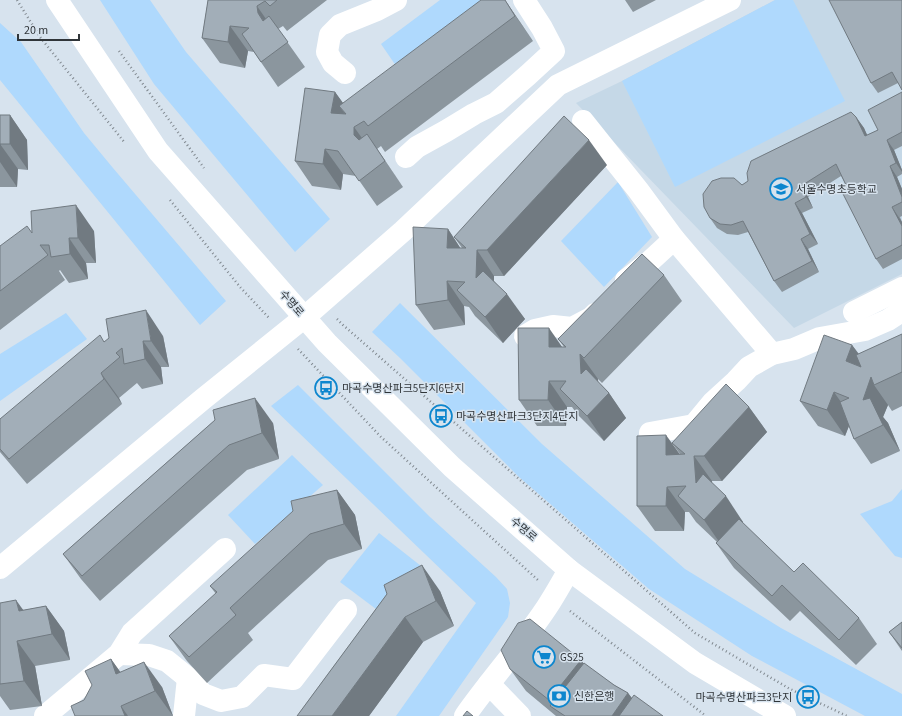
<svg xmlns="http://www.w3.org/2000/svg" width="902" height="716" viewBox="0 0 902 716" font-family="'Source Sans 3','Noto Sans KR',sans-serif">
<rect width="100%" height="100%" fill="#d7e3ee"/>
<path fill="#c5d8e7" d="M775 0H902V274L794 328 576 103 622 81Z"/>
<g fill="#afd9fd">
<path d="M100 0H150L186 52 330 219 295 252 154 84Z"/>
<path d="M440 0H499L405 79 381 44Z"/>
<path d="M775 0H793L845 101 675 187 622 81Z"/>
<path d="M0 23 21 42 84 133 113 168 226 301 200 325 0 80Z"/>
<path d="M618 182 652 237 604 287 561 241Z"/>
<path d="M400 303 542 444 685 569 781 628 902 694V716H865L752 656 649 589 519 477 400 358 372 332Z"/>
<path d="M66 313 87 339 0 401V354Z"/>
<path d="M298 385 430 517 496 577 507 589 510 603 508 617 439 716H396L476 603 271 406Z"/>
<path d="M292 455 323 485 255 544 228 515Z"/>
<path d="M902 489V558L895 556 860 514 892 501Z"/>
<path d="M379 533 421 566 384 615 340 582Z"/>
</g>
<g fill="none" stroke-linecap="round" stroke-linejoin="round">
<g stroke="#818990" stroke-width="2.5" stroke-dasharray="1 3" stroke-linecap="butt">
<path d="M17 0 40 37 125 143"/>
<path d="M119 51 204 168"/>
<path d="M170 200 240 287 270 319"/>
<path d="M337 319 343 325 695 633 790 689 847 716"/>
<path d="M298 349 381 437 539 581"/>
<path d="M570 611 706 716"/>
</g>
<g stroke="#fff" stroke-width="22">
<path d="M345 73 333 63 327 52 330 35 340 25 377 10 396 0"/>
<path d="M583 121 638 190 674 239 772 354"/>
<path d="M406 157 417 147 446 131 474 114 496 103 528 75 554 51 542 28 524 0"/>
<path d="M626 280 648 263 674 239"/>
<path d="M854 312 902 288"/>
<path d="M525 336 535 330 553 326 572 328 591 318 595 314"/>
<path d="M650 433 694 425 713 402 736 381 749 367 772 354 794 349 820 338 865 330 888 320 902 311"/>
<path d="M0 568 203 399 306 316 403 231 558 85 730 0"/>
<path d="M119 654 149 655 167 661 188 678 203 694 221 701 242 697 264 675 293 679 346 610"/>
<path d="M489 684 520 716"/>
<path d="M45 716 119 654 132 633 225 549"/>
<path d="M184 716 188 678"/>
<path d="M465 716C491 679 522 645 547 607 555 595 562 582 569 570"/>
</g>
<path stroke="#fff" stroke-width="22" d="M57 0 158 151 327 343 452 467 569 570 695 663 785 716"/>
</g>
<g fill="#8b969e">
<path d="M208 0H327L287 31 283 26 278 29 305 67 278 87 254 52 248 51 245 68 220 63 202 38Z"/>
<path d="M505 0 533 41 385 152 381 146 377 149 403 187 377 206 356 176 343 174 341 190 312 186 295 161 335 92 343 103Z"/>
<path d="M625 0H656L633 12Z"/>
<path d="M902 0 898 83 878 93 871 83Z"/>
<path d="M902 92V146L894 150 902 170V174L897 177 902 189V216L900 217 902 222V259L883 269 876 259 846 185 841 176 808 197 813 208 802 213 818 244 808 249 819 272 782 292 774 281 748 232 738 235 727 234 717 228 710 218 742 185 856 117 864 128 867 135 878 130Z"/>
<path d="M0 115H10L27 140 28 170 18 169 17 187H0Z"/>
<path d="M607 165 504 276H494V281L525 319 503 343 475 316 469 307 464 306 465 325 434 330 416 305 448 229 460 248H462L454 237Z"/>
<path d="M94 231 96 263H86L88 279 69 283 60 270 59 271 65 280 0 330V246L32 233Z"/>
<path d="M664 275 682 301 602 383 598 379V382L609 393 626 418 604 441 577 414 572 407H567L566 426H537L519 400 562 347H564L558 339Z"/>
<path d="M902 334V406L892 411 888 405 883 417 888 423 900 451 871 464 854 439 849 426 845 436 818 426 800 401 852 345 859 354Z"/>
<path d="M163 336 169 367H161L163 384 142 389 137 383 119 398 122 404 27 484 0 452V419L104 341Z"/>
<path d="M749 407 767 432 722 481H712V484L743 522 742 523 794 572 859 618 877 644 856 665 800 611 790 621 734 568 716 543 717 542 696 522 689 512H685L684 531H655L637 506 680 454 672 443Z"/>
<path d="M215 420 273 423 279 459 247 470 100 601 81 579 63 554Z"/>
<path d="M337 490 355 515 362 549 328 560 248 633 253 640 207 683 187 661 169 636 216 594 210 586Z"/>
<path d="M440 591 454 626 423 642 369 716H297L387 594Z"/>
<path d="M0 603 24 610 46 606 64 631 70 660 35 666 42 706 10 710 0 696Z"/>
<path d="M902 622V651L889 632Z"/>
<path d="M111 659 120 672 162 687 173 716H75L84 700Z"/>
<path d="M581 660 584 664 614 685 628 693 632 698 663 716H556L526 691 510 669Z"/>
</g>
<g fill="#717a81">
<path d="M505 0 514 14 533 41Z"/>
<path d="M257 6 275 32V38L258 13Z"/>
<path d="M230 26 248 51 245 68 228 42Z"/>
<path d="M335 92 353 117 346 114 339 106 352 123 331 113Z"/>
<path d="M10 115 27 140 28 170 10 144Z"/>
<path d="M856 117 864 128 872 146 865 136Z"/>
<path d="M354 127 372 152V160L354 135Z"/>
<path d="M367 134 384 159 403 187 385 161Z"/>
<path d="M589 140 607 165 504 276 487 250Z"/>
<path d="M887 140 894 150 902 170V172L896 163Z"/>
<path d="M0 144 18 169 17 187 0 162Z"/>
<path d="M325 149 343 174 341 190 323 164Z"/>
<path d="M890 166 897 177 902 189V197Z"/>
<path d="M801 186 808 197 813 208 806 197Z"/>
<path d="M795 203 802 213 818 244 810 234Z"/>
<path d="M76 205 94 231 96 263 78 238Z"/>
<path d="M892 207 902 222V226Z"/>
<path d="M448 229 465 255 447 248Z"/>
<path d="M69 238 86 263 88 279 70 254Z"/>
<path d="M801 239 808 249 819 272 812 261Z"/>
<path d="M477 250 494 276V303L476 278Z"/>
<path d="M447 281 464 306 465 325 448 300Z"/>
<path d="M507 294 525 319 503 343 485 317Z"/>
<path d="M146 310 163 336 169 367 151 341Z"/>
<path d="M549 328 567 354 549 347Z"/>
<path d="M143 341 161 367 163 384 145 359Z"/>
<path d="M852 345 870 370 846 361Z"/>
<path d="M580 354 598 379 599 399 581 374Z"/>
<path d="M101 373 119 398 122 404 104 379Z"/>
<path d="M871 377 874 385 888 405 883 417 888 423 900 451 883 425 863 400Z"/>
<path d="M549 381 567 407 566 426 548 400Z"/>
<path d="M834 392 852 418 845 436 827 410Z"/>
<path d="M609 393 626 418 604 441 587 416Z"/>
<path d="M255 398 273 423 279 459 262 433Z"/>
<path d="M749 407 767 432 722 481 704 456Z"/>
<path d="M666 435 684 460 666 455Z"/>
<path d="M694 456 712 481 713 508 696 483Z"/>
<path d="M667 487 685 512 684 531 666 506Z"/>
<path d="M337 490 355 515 362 549 344 524Z"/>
<path d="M726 496 743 522 722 546 704 520Z"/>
<path d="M422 565 440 591 454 626 436 601Z"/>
<path d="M16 600 34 625 19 611Z"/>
<path d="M46 606 64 631 70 660 52 634Z"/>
<path d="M405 617 423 642 369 716H332Z"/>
<path d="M17 641 35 666 42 706 24 681Z"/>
<path d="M111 659 129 684 116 674Z"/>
<path d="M581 660 597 682 555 710 549 700Z"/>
<path d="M144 662 162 687 173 716 155 691Z"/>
<path d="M628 693 644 715V716H612Z"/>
<path d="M121 706 128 716H125Z"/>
</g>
<g fill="#a2aeb8" stroke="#717a81">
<path d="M208 0H277L270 6 265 1 257 6 258 13 263 21 269 16 288 42 261 62 242 34 249 28 230 26 228 42 202 38Z"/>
<path d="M481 0H505L515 16 368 126 364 121 354 127V135L359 140 367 134 385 161 359 181 338 151 325 149 323 164 295 161 305 88 335 92 331 113 346 114 339 106Z"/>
<path d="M829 0H902V90L892 72 871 83Z"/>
<path d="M902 92V132L887 140 896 163 890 166 902 197V202L892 207 902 226V245L876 259 840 188 846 185 836 164 801 186 806 197 795 203 810 234 801 239 812 261 774 281 743 221 731 225 720 224 710 218 704 207 703 194 712 181 721 178H734L742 185 748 181 747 173 751 161 851 112 856 117 865 136 878 130 868 110Z"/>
<path d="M0 115H10V144H0V153Z"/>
<path d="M564 116 589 140 487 250H477L476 278 483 271 507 294 485 317 457 290 465 282 447 281 448 300 416 305 413 227 448 229 447 248H466L454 237Z"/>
<path d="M76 205 78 238H69L70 254 51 257 49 245H40L48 255 0 291V246L27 226 32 233 31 211Z"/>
<path d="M642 254 664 275 584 358 580 354 581 374 586 369 609 393 587 416 560 389 566 381H549L548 400H519L518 328H549V347H566L558 339Z"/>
<path d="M146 310 151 341H143L145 359 124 364 122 348 116 353 120 357 101 373 104 379 9 459 0 449V419L100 335 104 342 109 338 106 319Z"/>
<path d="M902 334V372L874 385 871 377 863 400 870 398 883 425 854 439 840 402 849 398 834 392 827 410 800 401 824 335 852 345 846 361 861 367 856 355Z"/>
<path d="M726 384 749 407 704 456H694L696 483 703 474 726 496 704 520 678 496 686 486 667 487 666 506H637V436L666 435V455L685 454 672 443Z"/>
<path d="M255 398 262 433 229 445 82 576 63 554 215 420 213 410Z"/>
<path d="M337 490 344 524 310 534 230 608 236 615 189 657 169 636 217 592 210 586 293 511 291 501Z"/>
<path d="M739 519 794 572 803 563 859 618 839 640 782 585 772 596 716 543Z"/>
<path d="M422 565 436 601 405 617 332 716H297L387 594 384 585Z"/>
<path d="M16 600 19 611 46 606 52 634 17 641 24 681 0 684V603Z"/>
<path d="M530 619 581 660 549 700 510 669 501 650 518 623Z"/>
<path d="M902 622V648L889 632Z"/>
<path d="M111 659 116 674 144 662 155 691 121 706 125 716H75L71 706 84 700 92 685 85 671Z"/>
<path d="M584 663 614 685 628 693 612 716H565L550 706Z"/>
<path d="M634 695 663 716H619Z"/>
<path d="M467 711 473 716H463Z"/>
</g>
<defs>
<g id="school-ring" transform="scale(1.15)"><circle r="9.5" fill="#d7e3ee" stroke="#0d86ce" stroke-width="1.5"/><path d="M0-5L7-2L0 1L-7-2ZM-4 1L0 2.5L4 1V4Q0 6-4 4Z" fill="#0d86ce"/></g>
<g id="bus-ring" transform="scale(1.15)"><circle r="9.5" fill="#d7e3ee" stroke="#0d86ce" stroke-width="1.5"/><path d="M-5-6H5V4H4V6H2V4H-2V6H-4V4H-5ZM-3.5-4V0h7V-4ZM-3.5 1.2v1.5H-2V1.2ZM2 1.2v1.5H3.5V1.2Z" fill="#0d86ce"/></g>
<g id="supermarket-ring" transform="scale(1.15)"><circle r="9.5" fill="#d7e3ee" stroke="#0d86ce" stroke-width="1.5"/><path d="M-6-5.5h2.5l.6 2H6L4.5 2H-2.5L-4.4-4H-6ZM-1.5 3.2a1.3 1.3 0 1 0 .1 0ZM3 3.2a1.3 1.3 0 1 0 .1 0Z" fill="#0d86ce"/></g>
<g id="bank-ring" transform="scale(1.15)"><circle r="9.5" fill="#d7e3ee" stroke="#0d86ce" stroke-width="1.5"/><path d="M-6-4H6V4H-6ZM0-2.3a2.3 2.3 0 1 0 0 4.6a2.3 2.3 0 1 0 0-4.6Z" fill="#0d86ce"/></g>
</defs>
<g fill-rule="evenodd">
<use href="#school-ring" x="781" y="189"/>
<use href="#bus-ring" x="326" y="388"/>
<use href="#bus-ring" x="441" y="416"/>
<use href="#supermarket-ring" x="544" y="657"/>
<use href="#bank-ring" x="559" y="696"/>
<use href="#bus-ring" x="808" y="697"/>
</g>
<g text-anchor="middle" stroke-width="3" stroke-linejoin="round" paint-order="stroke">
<g font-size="11" fill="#303539" stroke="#d7e3ee" text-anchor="start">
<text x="796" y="193">서울수명초등학교</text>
<text x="342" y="392">마곡수명산파크5단지6단지</text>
<text x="456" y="420">마곡수명산파크3단지4단지</text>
<text x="560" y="661">GS25</text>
<text x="574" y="700">신한은행</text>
<text x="792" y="701" text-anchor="end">마곡수명산파크3단지</text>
</g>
<g font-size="11" fill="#303539" stroke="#d7e3ee">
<text transform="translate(292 303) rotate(49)" y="4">수명로</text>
<text transform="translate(524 529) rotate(41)" y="4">수명로</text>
</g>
</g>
<path d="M18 34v6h61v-6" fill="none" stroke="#303539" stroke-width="2"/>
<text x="24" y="34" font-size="12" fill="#303539" stroke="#d7e3ee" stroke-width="3" paint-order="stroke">20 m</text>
</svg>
